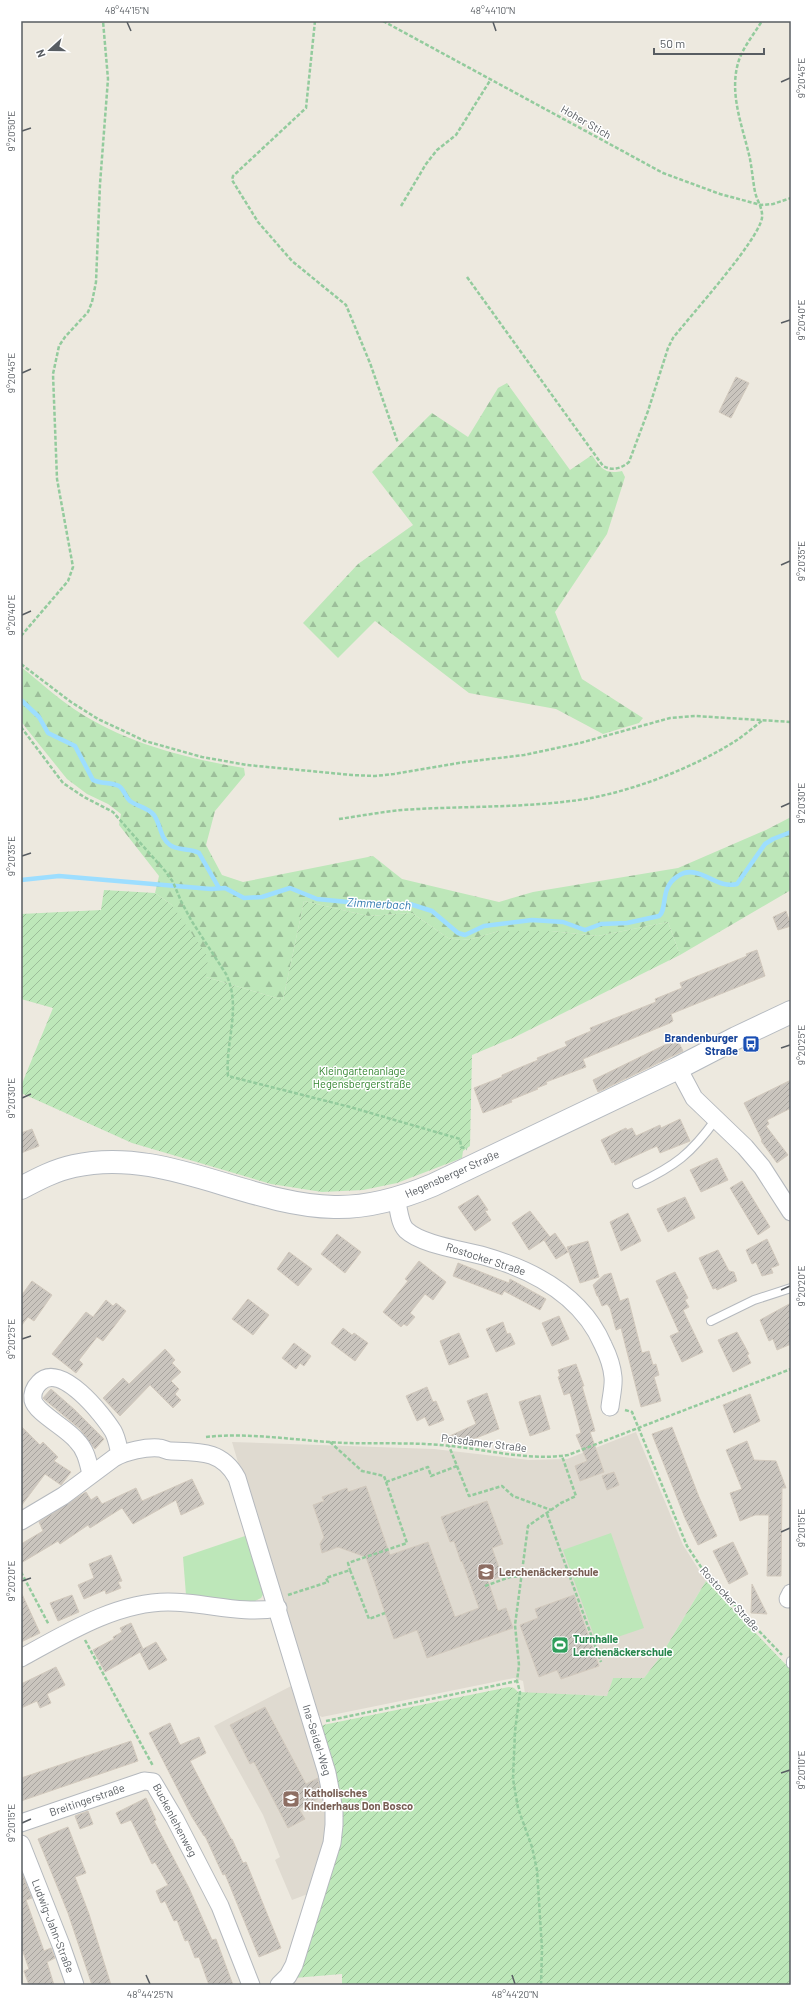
<svg xmlns="http://www.w3.org/2000/svg" width="812" height="2006" viewBox="0 0 812 2006" font-family="Barlow,sans-serif">
<defs>
<pattern id="forest-firs" width="22" height="20" patternUnits="userSpaceOnUse"><rect width="22" height="20" fill="#bde7b9"/><path d="M5 1l3.5 6h-7zM16 11l3.5 6h-7z" fill="#9cbe9a"/></pattern>
<pattern id="garden-furrows" width="10" height="10" patternUnits="userSpaceOnUse"><rect width="10" height="10" fill="#bde7b9"/><path d="M-1 1l2-2M0 10L10 0M9 11l2-2" fill="none" stroke="#9cbe9a"/></pattern>
<pattern id="building-hatch" width="6" height="6" patternUnits="userSpaceOnUse"><rect width="6" height="6" fill="#cac5be"/><path d="M-1 1l2-2M0 6l6-6M5 7l2-2" fill="none" stroke="#a7a39e"/></pattern>
</defs>
<rect width="100%" height="100%" fill="#ede9df"/>
<g fill="#dfdad0">
<path d="M636 1432 683 1545 706 1581 660 1657 644 1678H613L608 1696 525 1693 523 1681 514 1678 322 1717 311 1711 232 1442 434 1449 529 1460 567 1459Z"/>
<path d="M295 1684 308 1726 330 1824 313 1892 292 1900 275 1860 280 1857 263 1815 214 1726Z"/>
</g>
<g fill="url(#forest-firs)">
<path d="M507 383 570 470 592 455C600 468 606 475 622 471L625 477 607 534 555 612 582 679 643 718 639 723 603 734 556 709 469 693 375 621 338 658 303 623 358 564 413 525 372 472 432 413 468 437 498 388Z"/>
<path d="M21 667C39 681 55 696 74 709 125 743 184 758 244 768L245 775 215 811 206 845 222 875 243 882 373 856 402 879 499 902 533 892 678 868 766 830 791 817V890L680 955 668 922 598 936 551 931H499L472 939 461 940 448 938 412 913 368 916 304 901 283 1000 206 977 172 905 155 893 159 876 119 825 121 814 108 804 87 794 67 779 26 728 21 721Z"/>
</g>
<g fill="#bde7b9">
<path d="M611 1533 644 1628 597 1644 563 1550Z"/>
<path d="M251 1534 266 1589 261 1598 251 1603 186 1595 183 1557Z"/>
</g>
<g fill="url(#garden-furrows)">
<path d="M104 890 155 893 172 905 208 957 206 977 283 1000 304 901 368 916 412 913 448 938 461 940 472 939 499 931H551L598 936 668 922 680 955 515 1037 472 1055 470 1146 463 1151 462 1158 397 1183 363 1190 322 1192 271 1184 132 1143 21 1093V1086L53 1008 21 999V914L101 910Z"/>
<path d="M706 1581 791 1670V1985H342V1974L294 1978 331 1864 319 1731 323 1725 509 1687 514 1688 518 1692 607 1696 613 1678H644L660 1657Z"/>
</g>
<g fill="none" stroke-linecap="round" stroke-linejoin="round">
<g stroke="#9ddeff" stroke-width="4.5">
<path d="M21 700 39 717 48 733 75 746 93 780C101 784 111 782 119 786 125 790 125 797 130 801 138 807 147 807 154 815 161 825 160 838 170 845 178 851 190 848 199 853L219 888"/>
<path d="M21 880 59 876 211 889 225 888 244 898 262 897 290 888 317 899 378 905 410 904 432 911 458 933 465 935 484 926 532 920 563 922 585 930 601 924 627 923 659 916C668 909 659 888 678 876 684 872 689 871 696 873 710 876 721 888 737 884L765 844 773 839 791 832"/>
</g>
</g>
<g fill="url(#building-hatch)" stroke="#d2c9bd">
<path d="M736 377 749 383 731 418 719 412Z"/>
<path d="M786 911 791 926 778 930 773 917Z"/>
<path d="M757 950 765 976 671 1014 673 1021 670 1023 583 1059 586 1067 546 1082 547 1084 537 1088 538 1089 511 1100 512 1102 483 1113 474 1088 502 1077V1075L538 1060 537 1058 567 1046 565 1042 591 1031 590 1028 656 1002 655 999 682 988 680 983 747 956 746 954Z"/>
<path d="M677 1039 683 1051 598 1092 593 1080Z"/>
<path d="M791 1080V1108L767 1120 769 1124 766 1126 788 1155 777 1163 761 1141 762 1140 744 1103Z"/>
<path d="M680 1119 690 1141 660 1153 657 1146 615 1165 614 1162 612 1163 601 1140 626 1128 627 1130 632 1128 636 1136 660 1125 661 1128Z"/>
<path d="M32 1129 39 1146 21 1153V1133Z"/>
<path d="M717 1158 728 1180 701 1192 690 1170Z"/>
<path d="M742 1181 770 1227 758 1235 730 1188Z"/>
<path d="M478 1195 488 1210 485 1211 491 1220 475 1231 458 1207Z"/>
<path d="M685 1197 695 1218 668 1232 657 1209Z"/>
<path d="M530 1211 550 1237 555 1233 568 1252 556 1259 544 1240 547 1238 529 1250 512 1223Z"/>
<path d="M628 1213 641 1241 621 1251 610 1222Z"/>
<path d="M337 1234 361 1252 345 1273 321 1254Z"/>
<path d="M767 1239 779 1265 771 1268 773 1273 762 1276 756 1262 752 1264 746 1250Z"/>
<path d="M588 1241 599 1277 580 1283 567 1247Z"/>
<path d="M718 1250 729 1271 734 1272 737 1281 717 1290 716 1288 713 1289 699 1258Z"/>
<path d="M289 1252 312 1269 298 1286 277 1269Z"/>
<path d="M419 1261 446 1282 433 1300 425 1294 410 1313 415 1317 407 1326 404 1324 401 1327 383 1312 408 1281 405 1279Z"/>
<path d="M458 1263 509 1283 510 1279 546 1299 540 1310 504 1291 502 1295 471 1283 453 1276Z"/>
<path d="M675 1272 688 1298 685 1300 689 1307 683 1310 703 1352 682 1362 670 1336 679 1332 656 1281Z"/>
<path d="M611 1273 620 1301 628 1298 642 1353 649 1351 653 1365 656 1364 659 1375 654 1377 661 1401 641 1407 621 1328 616 1330 610 1308 607 1304 602 1306 598 1296H597L593 1285 604 1275Z"/>
<path d="M32 1281 52 1295 34 1321 28 1317 21 1326V1296Z"/>
<path d="M248 1299 269 1315 253 1335 232 1319Z"/>
<path d="M106 1300 113 1306 116 1303 126 1311 103 1341 97 1337 79 1360 83 1364 76 1373 52 1354 86 1312 93 1317Z"/>
<path d="M791 1303V1344L777 1350 773 1339 769 1341 760 1320Z"/>
<path d="M559 1316 569 1339 552 1346 542 1323Z"/>
<path d="M503 1322 507 1334 510 1333 515 1344 496 1352 486 1329Z"/>
<path d="M343 1328 352 1335 354 1333 368 1343 355 1361 331 1343Z"/>
<path d="M737 1332 749 1354 747 1355 751 1363 733 1372 718 1340Z"/>
<path d="M459 1333 469 1357 449 1365 440 1341Z"/>
<path d="M294 1343 311 1356 304 1366 300 1363 296 1369 282 1358Z"/>
<path d="M165 1349 175 1360 172 1363 181 1372 171 1381 179 1389 175 1394 181 1400 173 1408 150 1385 120 1416 103 1398 123 1378 129 1384Z"/>
<path d="M576 1364 584 1386H582L595 1431 590 1432 604 1472 580 1481 575 1466 587 1461 576 1435 581 1433 570 1393 564 1395 558 1377 560 1376 558 1370Z"/>
<path d="M427 1387 433 1402 436 1401 444 1420 429 1426 425 1417 417 1421 406 1396Z"/>
<path d="M51 1389 75 1410 104 1439 95 1449 80 1429 44 1399 43 1398Z"/>
<path d="M487 1393 499 1429 471 1440 473 1444 441 1440 476 1424 467 1401Z"/>
<path d="M750 1394 760 1421 734 1433 723 1405Z"/>
<path d="M540 1395 550 1429 530 1436 519 1402Z"/>
<path d="M21 1426 40 1445 43 1442 58 1457 54 1461 71 1472 61 1485 45 1474 21 1506Z"/>
<path d="M672 1427 699 1497 717 1536 698 1545 685 1518 652 1434Z"/>
<path d="M747 1441 754 1460 776 1461 786 1488H782L781 1576H767L769 1515H755L740 1521 730 1493 742 1489 726 1450Z"/>
<path d="M614 1472 619 1485 607 1490 602 1476Z"/>
<path d="M192 1479 204 1504 181 1515 176 1500 133 1524 122 1508 90 1528 88 1525 60 1544 58 1541 21 1563V1544L43 1531 39 1522 86 1492 91 1500 97 1496 102 1504 136 1488 142 1501Z"/>
<path d="M366 1486 390 1555 428 1542 455 1617 479 1608 462 1561 461 1562 454 1541 450 1542 441 1517 487 1501 503 1544 492 1548 502 1576 488 1581 498 1611 506 1608 513 1628 427 1658 417 1630 394 1639 366 1557 338 1547 322 1553 320 1544 324 1537 313 1505 324 1501 322 1497 347 1488 348 1492Z"/>
<path d="M733 1542 748 1574 729 1584 713 1551Z"/>
<path d="M111 1555 122 1581 118 1582 121 1588 106 1594 105 1590 84 1599 78 1585 94 1578 89 1564Z"/>
<path d="M752 1584 767 1614 751 1613Z"/>
<path d="M21 1592 40 1633 21 1642Z"/>
<path d="M72 1595 79 1612 58 1621 50 1603Z"/>
<path d="M574 1595 599 1666 561 1679 557 1670 539 1677 520 1625 538 1618 535 1609Z"/>
<path d="M131 1623 143 1649 156 1642 167 1660 149 1670 140 1652 105 1672 93 1650 114 1639 113 1637 122 1632 120 1628Z"/>
<path d="M56 1667 65 1685 47 1694 51 1703 40 1708 37 1701 21 1708V1684Z"/>
<path d="M265 1707 306 1784 318 1778 321 1797 299 1809 305 1819 288 1828 254 1762 250 1764 230 1725Z"/>
<path d="M170 1723 180 1745 199 1737 206 1753 190 1761 231 1839H232L243 1863 246 1862 281 1948 259 1957 225 1874 223 1875 205 1836H204L192 1817 149 1733Z"/>
<path d="M131 1741 138 1761 21 1801V1778Z"/>
<path d="M146 1798 156 1820 154 1821 189 1888 212 1940 216 1939 233 1985H209L199 1957 195 1958 188 1940 185 1941 177 1920 174 1921 165 1901 161 1903 156 1891 168 1885 155 1862 152 1864 131 1820 121 1824 116 1813Z"/>
<path d="M88 1811 93 1824 80 1829 75 1816Z"/>
<path d="M68 1827 86 1873 75 1877 89 1914 111 1985H92L68 1913 38 1839Z"/>
<path d="M21 1871 32 1898 26 1900 44 1951 51 1948 55 1958 47 1962 54 1985H29L24 1971 29 1969 21 1946Z"/>
</g>
<g fill="none" stroke-linecap="round" stroke-linejoin="round">
<g stroke="#b5b9be" stroke-width="10">
<g id="lane">
<path d="M637 1184C675 1166 691 1154 716 1119"/>
<path d="M711 1321 754 1300 791 1288"/>
<path d="M791 1661V1664"/>
</g>
</g>
<g stroke="#b5b9be" stroke-width="19">
<g id="street">
<path d="M678 1068 694 1098 745 1147 762 1167 791 1212"/>
<path d="M396 1199C399 1208 399 1223 406 1230 422 1245 463 1250 484 1256 533 1270 582 1296 603 1345 608 1355 612 1365 613 1377 614 1386 611 1397 610 1407"/>
<path d="M91 1474C88 1462 86 1450 77 1441 67 1428 36 1413 33 1400 32 1393 34 1388 39 1383 60 1360 103 1415 113 1431 117 1438 118 1446 120 1454"/>
<path d="M21 1521 63 1496 114 1458C126 1451 146 1447 159 1448 163 1448 166 1451 171 1451 199 1452 222 1450 237 1478L327 1773 334 1810V1825L332 1843 294 1965 288 1976 279 1985"/>
<path d="M788 1599 791 1593"/>
<path d="M21 1658C65 1634 116 1602 168 1602 205 1602 242 1615 278 1608"/>
<path d="M21 1823 144 1781 153 1782 175 1819 220 1906 251 1985"/>
<path d="M21 1844 61 1945 75 1985"/>
</g>
</g>
<g stroke="#b5bac0" stroke-width="24">
<path id="secondary" d="M21 1188C38 1179 55 1170 74 1166 163 1146 246 1205 334 1207 369 1208 402 1198 433 1185L678 1068 736 1038 791 1012"/>
</g>
<g stroke="#93cb9d" stroke-width="2.5" stroke-dasharray="4 2" stroke-linecap="butt">
<path d="M315 21 306 108 233 176 232 180 258 222 292 261 346 305 370 363 398 443"/>
<path d="M383 21 663 173 720 194 761 205 773 204 791 198"/>
<path d="M401 206 426 164 437 150 456 135 491 79"/>
<path d="M467 277 603 466C612 471 621 469 629 462L648 411 668 348 673 338C691 315 758 241 762 218 763 208 757 201 755 192 753 181 752 170 750 159 743 127 728 93 739 60 744 46 754 34 762 21"/>
<path d="M21 636 68 581 73 567 57 479 53 374 59 346 65 337 88 312 92 302 96 282 100 184 108 79 103 21"/>
<path d="M21 664 71 702 98 719 145 741 202 757 247 765 352 775 375 776 394 774 465 762 524 755 580 743 670 718 695 716 791 722"/>
<path d="M21 727 63 783 84 797 113 812 166 872 173 882 181 901 191 920 226 974C242 1007 225 1042 228 1076L350 1107 460 1139 461 1147 467 1149"/>
<path d="M339 819C360 816 381 812 402 810 458 806 515 808 571 801 624 795 692 769 737 740 746 734 755 726 763 720"/>
<path d="M625 1410 632 1412 687 1546 701 1567 716 1586 782 1655"/>
<path d="M206 1437C250 1432 300 1441 345 1443 380 1444 416 1442 451 1446 489 1450 530 1461 568 1455L791 1369"/>
<path d="M330 1442 362 1471 384 1476 407 1543 348 1563 350 1570"/>
<path d="M457 1466 469 1496 502 1486 513 1496 551 1510"/>
<path d="M386 1482 428 1467 431 1476 457 1466 449 1446"/>
<path d="M547 1514 601 1662"/>
<path d="M21 1572 49 1625"/>
<path d="M485 1586 510 1577 522 1576"/>
<path d="M288 1595 328 1582 326 1578 350 1570 369 1619 385 1613"/>
<path d="M85 1640 153 1766"/>
<path d="M326 1721 517 1681"/>
<path d="M541 1985 542 1949 537 1870 532 1847 518 1808 513 1779 515 1731 520 1692 517 1681 519 1665 515 1625 528 1526 561 1503 576 1496 562 1456"/>
</g>
<use href="#lane" stroke="#fff" stroke-width="8"/>
<use href="#street" stroke="#fff" stroke-width="17"/>
<use href="#secondary" stroke="#fff" stroke-width="22"/>
</g>
<path fill="none" stroke="#585d62" stroke-width="1.5" d="M127 22 131 31M493 22 496 31M781 82 790 78M22 131 31 128M781 323 790 320M22 373 31 369M781 565 790 561M22 615 31 611M781 807 790 803M22 856 31 853M781 1048 790 1045M22 1098 31 1094M781 1290 790 1286M22 1339 31 1336M781 1532 790 1528M22 1581 31 1578M781 1773 790 1770M22 1823 31 1819M146 1975 150 1984M512 1975 515 1984"/>
<defs>
<g id="bus-square" transform="scale(0.9)"><rect x="-9" y="-9" width="18" height="18" rx="4" fill="#1a4fb4" stroke="#fff"/><path d="M-5-6H5V4H4V6H2V4H-2V6H-4V4H-5ZM-3.5-4V0h7V-4ZM-3.5 1.2v1.5H-2V1.2ZM2 1.2v1.5H3.5V1.2Z" fill="#fff"/></g>
<g id="school-square" transform="scale(0.9)"><rect x="-9" y="-9" width="18" height="18" rx="4" fill="#8d6e63" stroke="#fff"/><path d="M0-5L7-2L0 1L-7-2ZM-4 1L0 2.5L4 1V4Q0 6-4 4Z" fill="#fff"/></g>
<g id="stadium-square" transform="scale(0.9)"><rect x="-9" y="-9" width="18" height="18" rx="4" fill="#2e9e5b" stroke="#fff"/><path d="M0-5a6.5 5 0 1 0 0 10a6.5 5 0 1 0 0-10ZM-3.5-1.8h7v3.6h-7Z" fill="#fff"/></g>
</defs>
<g fill-rule="evenodd">
<use href="#bus-square" x="751" y="1044"/>
<use href="#school-square" x="486" y="1572"/>
<use href="#stadium-square" x="560" y="1645"/>
<use href="#school-square" x="291" y="1799"/>
</g>
<g text-anchor="middle" stroke-width="3" stroke-linejoin="round" paint-order="stroke">
<g font-size="11" fill="#585d62" stroke="#fff">
<text transform="translate(586 122) rotate(30)" y="4">Hoher Stich</text>
<text transform="translate(452 1174) rotate(-24)" y="4">Hegensberger Straße</text>
<text transform="translate(486 1259) rotate(18)" y="4">Rostocker Straße</text>
<text transform="translate(484 1443) rotate(7)" y="4">Potsdamer Straße</text>
<text transform="translate(730 1599) rotate(48)" y="4">Rostocker Straße</text>
<text transform="translate(317 1740) rotate(73)" y="4">Ina-Seidel-Weg</text>
<text transform="translate(87 1800) rotate(-19)" y="4">Breitingerstraße</text>
<text transform="translate(175 1820) rotate(62)" y="4">Buckenlehenweg</text>
<text transform="translate(53 1926) rotate(69)" y="4">Ludwig-Jahn-Straße</text>
</g>
<g font-size="11" font-weight="bold" fill="#164399" stroke="#fff" text-anchor="end">
<text x="738" y="1042">Brandenburger<tspan x="738" dy="13">Straße</tspan></text>
</g>
<g font-size="11" fill="#31842e" stroke="#fff">
<text x="362" y="1075">Kleingartenanlage<tspan x="362" dy="13">Hegensbergerstraße</tspan></text>
</g>
<g font-size="11" font-weight="bold" fill="#785e54" stroke="#fff" text-anchor="start">
<text x="499" y="1576">Lerchenäckerschule</text>
<text x="304" y="1797">Katholisches<tspan x="304" dy="13">Kinderhaus Don Bosco</tspan></text>
</g>
<g font-size="11" font-weight="bold" fill="#27864d" stroke="#fff" text-anchor="start">
<text x="573" y="1643">Turnhalle<tspan x="573" dy="13">Lerchenäckerschule</tspan></text>
</g>
<g font-size="12" font-style="italic" fill="#317aaf" stroke="#fff">
<text transform="translate(379 904) rotate(3)" y="4">Zimmerbach</text>
</g>
</g>
<rect width="812" height="2006" fill="none" stroke="#ffffff" stroke-width="44"/>
<g transform="translate(50 50) rotate(249)" stroke="#ffffff" stroke-width="3" paint-order="stroke">
<path d="M0-3L7 15L0 10L-7 15Z" fill="#585d62"/>
<text y="-6" font-size="11" font-weight="bold" text-anchor="middle" fill="#585d62">N</text>
</g>
<path d="M654 48v6h110v-6" fill="none" stroke="#585d62" stroke-width="2"/>
<text x="660" y="48" font-size="12" fill="#585d62" stroke="#ffffff" stroke-width="3" paint-order="stroke">50 m</text>
<rect x="22" y="22" width="768" height="1962" fill="none" stroke="#585d62" stroke-width="1.5"/>
<g font-size="10" text-anchor="middle" fill="#585d62">
<text x="127" y="14">48°44'15"N</text>
<text x="493" y="14">48°44'10"N</text>
<text transform="translate(801 78) rotate(-90)" y="4">9°20'45"E</text>
<text transform="translate(11 131) rotate(-90)" y="4">9°20'50"E</text>
<text transform="translate(801 320) rotate(-90)" y="4">9°20'40"E</text>
<text transform="translate(11 373) rotate(-90)" y="4">9°20'45"E</text>
<text transform="translate(801 561) rotate(-90)" y="4">9°20'35"E</text>
<text transform="translate(11 615) rotate(-90)" y="4">9°20'40"E</text>
<text transform="translate(801 803) rotate(-90)" y="4">9°20'30"E</text>
<text transform="translate(11 856) rotate(-90)" y="4">9°20'35"E</text>
<text transform="translate(801 1045) rotate(-90)" y="4">9°20'25"E</text>
<text transform="translate(11 1098) rotate(-90)" y="4">9°20'30"E</text>
<text transform="translate(801 1286) rotate(-90)" y="4">9°20'20"E</text>
<text transform="translate(11 1339) rotate(-90)" y="4">9°20'25"E</text>
<text transform="translate(801 1528) rotate(-90)" y="4">9°20'15"E</text>
<text transform="translate(11 1581) rotate(-90)" y="4">9°20'20"E</text>
<text transform="translate(801 1770) rotate(-90)" y="4">9°20'10"E</text>
<text transform="translate(11 1823) rotate(-90)" y="4">9°20'15"E</text>
<text x="150" y="1998">48°44'25"N</text>
<text x="515" y="1998">48°44'20"N</text>
</g>
</svg>
